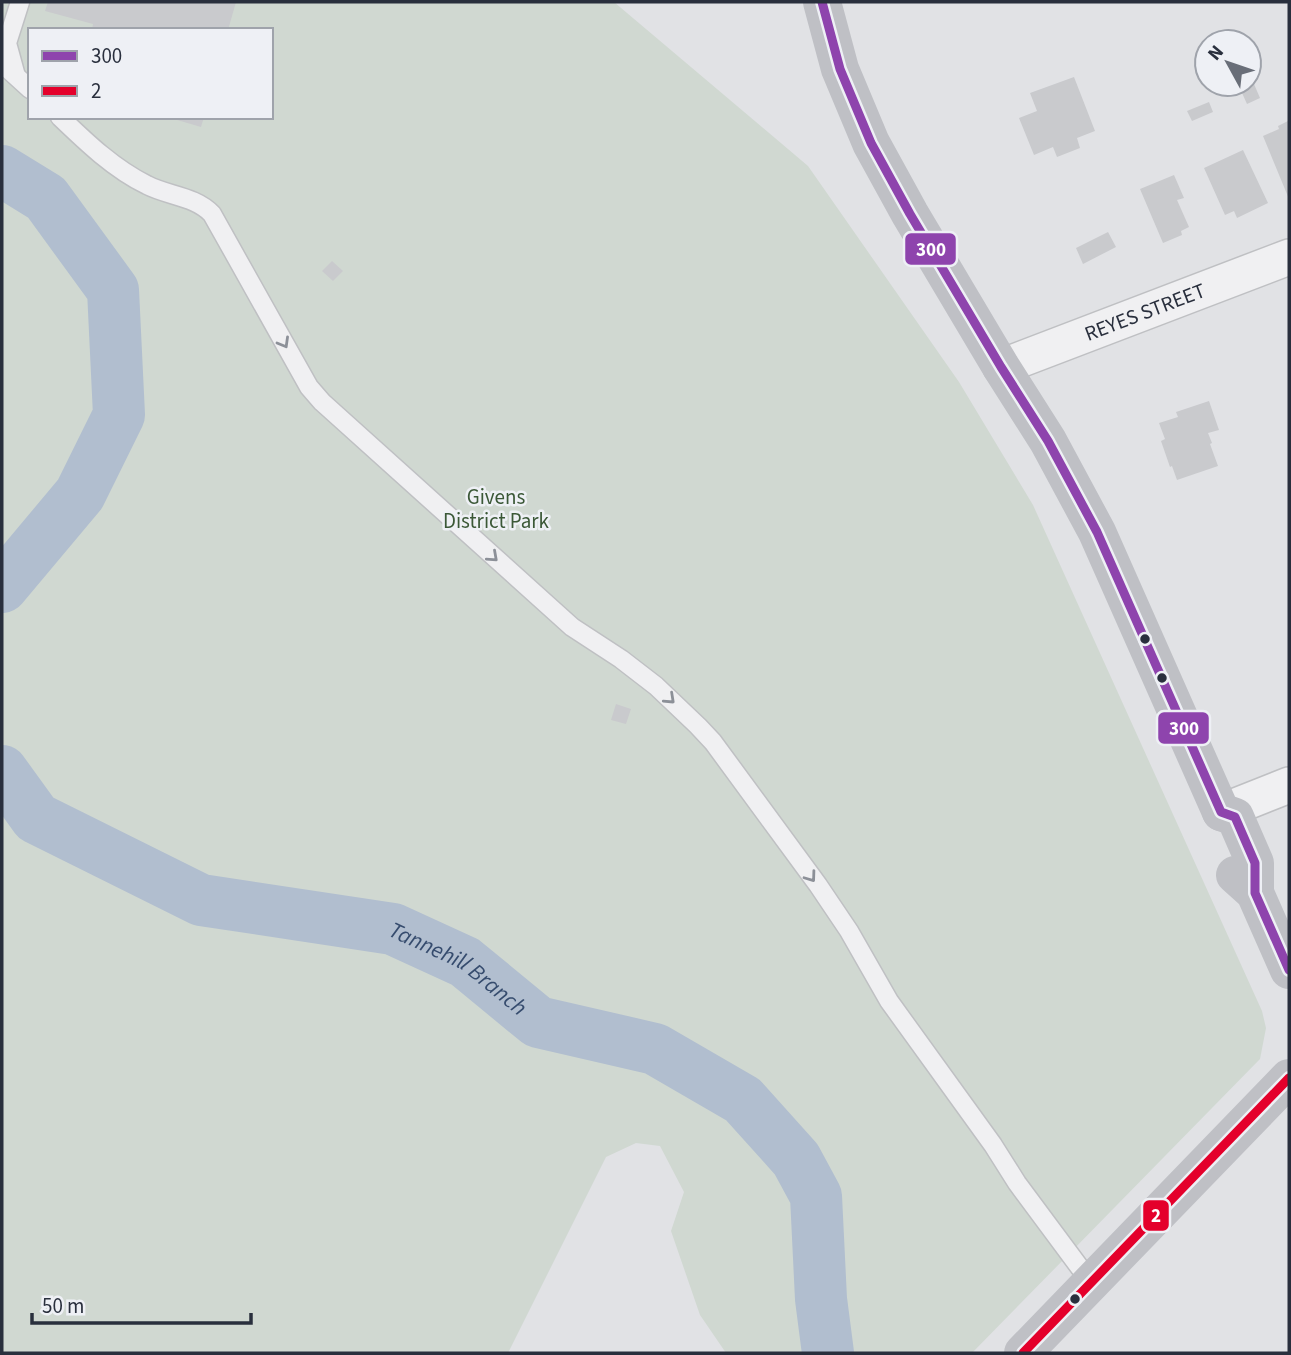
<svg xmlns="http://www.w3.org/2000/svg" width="1291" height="1355" viewBox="0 0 1291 1355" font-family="'Source Sans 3',sans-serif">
<rect width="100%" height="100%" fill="#e1e2e5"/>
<path fill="#d0d8d1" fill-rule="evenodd" d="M2 2H614L808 166 959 382 1033 505 1262 1011 1266 1028 1260 1059 972 1353H726L700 1315 671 1231 684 1192 660 1146 636 1143 606 1157 508 1353H2ZM30 30H271V117H30Z"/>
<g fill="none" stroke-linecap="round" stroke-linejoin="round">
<g stroke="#b1becf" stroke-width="52">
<path d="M2 171 46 198 113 290 119 415 80 494 2 587"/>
<path id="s1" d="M2 771 36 818 201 900 393 929 465 962 538 1022 655 1049 743 1100 796 1159 816 1196 821 1299 828 1353"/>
</g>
</g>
<g fill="#c9cacd">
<path d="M48 2H236L228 30H92L93 24 45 11Z"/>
<path d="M1074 77 1095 131 1077 138 1080 148 1057 157 1053 147 1034 155 1019 118 1037 111 1030 93Z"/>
<path d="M1251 77 1260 98 1247 104 1238 84H1249V78Z"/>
<path d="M1209 102 1213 112 1192 121 1187 111Z"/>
<path d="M167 117H204L201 127Z"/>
<path d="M1288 121 1289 124V199L1263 136 1279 129 1278 126Z"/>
<path d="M1243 150 1268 203 1237 218 1234 211 1225 215 1204 168Z"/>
<path d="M1174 175 1184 198 1177 200 1189 227 1181 231 1182 235 1163 243 1140 189Z"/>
<path d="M1108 232 1116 247 1083 264 1076 248Z"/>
<path d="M332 261 343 271 333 281 322 271Z"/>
<path d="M1209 401 1219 430 1208 433 1212 443 1210 444 1218 466 1177 480 1172 466 1170 467 1161 441 1165 439 1159 423 1178 417 1176 412Z"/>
<path d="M616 704 631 709 626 724 611 720Z"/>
</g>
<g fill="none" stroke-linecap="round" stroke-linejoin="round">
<g stroke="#bfc0c3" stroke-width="21">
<g id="lane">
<path d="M7 68 30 89"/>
<path d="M16 76 7 43 20 2"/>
<path d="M60 117C86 142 114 169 147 185 168 196 195 196 212 214L309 387 322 402 572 627 621 659 656 686 698 726 713 742 818 885 849 931 889 1001 993 1145 1017 1183 1092 1284"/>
</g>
</g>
<g stroke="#bfc0c3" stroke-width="38">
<g id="street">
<path id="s2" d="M1001 367 1289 257"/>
<path d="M1221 812 1289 785"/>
</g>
</g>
<use href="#lane" stroke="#f0f0f2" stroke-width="18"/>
<use href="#street" stroke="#f0f0f2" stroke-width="35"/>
<g stroke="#bfc0c5" stroke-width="38">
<path d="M822 2 840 69 871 143 910 214 1001 367 1048 441 1097 532 1221 812 1235 817 1255 863V893"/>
<path d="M1235 875 1255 893 1289 970"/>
<path d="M1023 1353 1289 1078"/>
</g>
<g stroke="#eef0f5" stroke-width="14">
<path id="bus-1" d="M822 2 840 69 871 143 910 214 1001 367 1048 441 1097 532 1221 812 1235 817 1255 863V893L1289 970"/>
</g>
<g stroke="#eef0f5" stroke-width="14">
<path id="bus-2" d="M1023 1353 1289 1078"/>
</g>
<use href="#bus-1" stroke="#8e44ad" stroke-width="9"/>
<use href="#bus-2" stroke="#e4002b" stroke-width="9"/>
</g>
<defs><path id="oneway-chevron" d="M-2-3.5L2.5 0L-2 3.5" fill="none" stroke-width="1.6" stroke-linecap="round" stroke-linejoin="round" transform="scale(1.75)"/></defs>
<g stroke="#8c9098">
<use href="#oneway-chevron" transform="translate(284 343) rotate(60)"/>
<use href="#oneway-chevron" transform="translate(493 557) rotate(42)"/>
<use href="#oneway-chevron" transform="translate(670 699) rotate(43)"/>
<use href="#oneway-chevron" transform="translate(811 877) rotate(54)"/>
</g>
<g fill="#292f3d" stroke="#eef0f5" stroke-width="2.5">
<circle cx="1145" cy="639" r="6"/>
<circle cx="1162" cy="678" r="6"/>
<circle cx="1075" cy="1299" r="6"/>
</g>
<g text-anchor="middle" stroke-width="5" stroke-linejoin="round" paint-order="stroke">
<g font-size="21" fill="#292f3d" stroke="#eef0f5">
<text dy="7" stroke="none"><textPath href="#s2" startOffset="154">REYES STREET</textPath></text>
</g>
<g font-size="21" fill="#3b5837" stroke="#eef0f5">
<text x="496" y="504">Givens<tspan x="496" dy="24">District Park</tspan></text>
</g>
<g font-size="23" font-style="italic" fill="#364c6e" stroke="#eef0f5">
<text dy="8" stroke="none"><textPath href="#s1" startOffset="513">Tannehill Branch</textPath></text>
</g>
</g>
<g stroke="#eef0f5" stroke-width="2.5">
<rect x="904" y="232" width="53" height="34" rx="7" fill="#8e44ad"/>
<rect x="1157" y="711" width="53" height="34" rx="7" fill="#8e44ad"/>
<rect x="1142" y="1199" width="28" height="33" rx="7" fill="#e4002b"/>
</g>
<g font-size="19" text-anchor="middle" font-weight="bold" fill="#fff">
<text x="931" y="256">300</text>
<text x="1184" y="735">300</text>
<text x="1156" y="1222">2</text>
</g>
<rect width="1291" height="1355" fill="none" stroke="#292f3d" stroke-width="7"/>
<rect x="28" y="28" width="245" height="91" fill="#eef0f5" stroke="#9fa3ab" stroke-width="2"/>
<rect x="42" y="51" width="35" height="10" fill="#8e44ad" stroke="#9fa3ab" stroke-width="2"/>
<text x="91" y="63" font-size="21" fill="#292f3d">300</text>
<rect x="42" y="86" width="35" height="10" fill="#e4002b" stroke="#9fa3ab" stroke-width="2"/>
<text x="91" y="98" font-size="21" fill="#292f3d">2</text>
<g transform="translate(1228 63) rotate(310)"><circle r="33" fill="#eef0f5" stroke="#9fa3ab" stroke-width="2"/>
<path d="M0-5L12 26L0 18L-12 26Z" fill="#696e78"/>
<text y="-10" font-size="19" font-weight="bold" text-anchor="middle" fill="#292f3d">N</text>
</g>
<path d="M32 1313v10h219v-10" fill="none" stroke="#292f3d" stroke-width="3.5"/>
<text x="42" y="1313" font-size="21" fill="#292f3d" stroke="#eef0f5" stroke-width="5" paint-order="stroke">50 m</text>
</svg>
